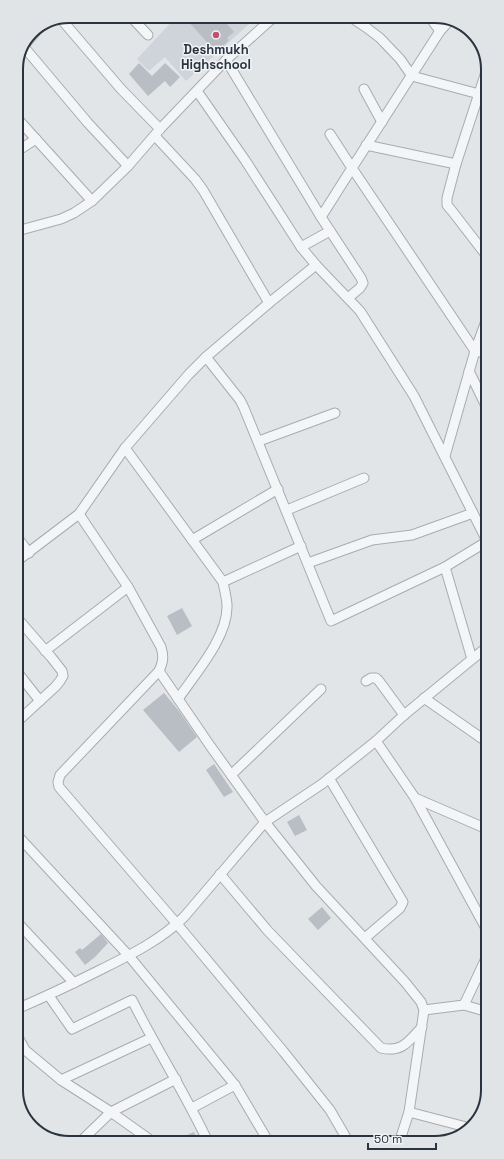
<svg xmlns="http://www.w3.org/2000/svg" width="504" height="1159" viewBox="0 0 504 1159" font-family="'Space Grotesk',sans-serif">
<rect width="100%" height="100%" fill="#e1e5e8"/>
<path fill="#cfd4da" d="M177 16H258L186 81 165 57 149 71 137 59Z"/>
<g fill="#b9bec5">
<path d="M194 16H220L234 32 227 38 229 40 222 47 220 45 214 50 188 21Z"/>
<path d="M139 63 152 76 165 63 180 77 170 87 165 81 148 96 129 74Z"/>
<path d="M182 608 192 626 177 635 167 616Z"/>
<path d="M164 693 179 711 197 737 179 752 143 710Z"/>
<path d="M214 764 233 792 224 797 206 770Z"/>
<path d="M299 815 307 830 295 836 287 822Z"/>
<path d="M322 907 331 918 318 930 308 919Z"/>
<path d="M101 934 108 943 95 957 85 965 75 952 80 948 82 950Z"/>
<path d="M194 1132 198 1142H171Z"/>
</g>
<g fill="none" stroke-linecap="round" stroke-linejoin="round">
<g stroke="#a7acb2" stroke-width="11">
<g id="minor">
<path d="M130 16 148 35"/>
<path d="M349 16 367 28 380 38 400 59 412 76 479 94"/>
<path d="M429 16 440 31"/>
<path d="M61 19 121 89 160 129"/>
<path d="M450 20 440 31 352 168 475 351 486 353"/>
<path d="M27 42 39 28"/>
<path d="M24 47 88 123 128 166"/>
<path d="M226 60 321 217"/>
<path d="M485 75 456 164 447 198V205L452 211 486 255"/>
<path d="M364 89 382 122"/>
<path d="M197 91 245 160 301 247 316 265 360 311 414 396 486 539"/>
<path d="M16 117 92 201"/>
<path d="M330 134 352 168 321 217 361 278 363 283 360 288 348 298"/>
<path d="M155 136 195 179 203 190 269 303 316 265"/>
<path d="M366 145 456 164"/>
<path d="M16 152 36 139"/>
<path d="M17 231 61 219 74 213 92 201 128 166 160 129 226 60 275 16"/>
<path d="M301 247 330 231"/>
<path d="M206 357 240 400 244 408 331 621 445 567 486 542"/>
<path d="M469 371 486 406"/>
<path d="M259 441 335 413"/>
<path d="M125 448 223 582C224 589 227 598 227 606 228 637 195 674 178 699"/>
<path d="M445 456 475 351 486 321"/>
<path d="M287 510 364 478"/>
<path d="M79 514 128 587 161 647C164 657 163 662 159 671L60 775 58 782 59 787 177 924 283 1051 330 1110 348 1141"/>
<path d="M17 537 29 553"/>
<path d="M192 540 278 489"/>
<path d="M17 561 79 514 125 448 189 374 206 357 269 303"/>
<path d="M308 563 372 540 412 535 473 513"/>
<path d="M445 567 472 659"/>
<path d="M223 582 301 546"/>
<path d="M18 619 51 657 62 671 63 676 60 681 55 687 18 721"/>
<path d="M45 651 128 587"/>
<path d="M159 671 211 747 265 822 316 886 405 982 421 1002 424 1010 409 1112"/>
<path d="M18 673 40 701"/>
<path d="M366 681 371 678H376L379 681 404 715"/>
<path d="M424 698 487 742"/>
<path d="M376 741 415 798 488 932"/>
<path d="M231 775 321 689"/>
<path d="M329 778 403 902 400 908 365 938"/>
<path d="M415 798 487 829"/>
<path d="M18 836 129 956 235 1085 268 1141"/>
<path d="M220 874 268 931 381 1048C402 1053 409 1041 422 1027"/>
<path d="M18 923 74 983"/>
<path d="M49 996 72 1029 132 1000C156 1048 185 1093 208 1142"/>
<path d="M464 1005 488 954"/>
<path d="M19 1008C47 996 74 983 102 969 130 955 161 940 184 917L265 822 322 784 376 741 404 715 487 647"/>
<path d="M424 1010 464 1005 488 1012"/>
<path d="M19 1039 25 1050 61 1080 111 1112 153 1142"/>
<path d="M61 1080 151 1038"/>
<path d="M192 1108 235 1085"/>
<path d="M400 1140 409 1112 470 1128"/>
<path d="M79 1143 111 1112 176 1079"/>
</g>
</g>
<use href="#minor" stroke="#f3f5f7" stroke-width="9"/>
</g>
<circle fill="#c1526b" stroke="#f0f3f6" stroke-width="1.5" cx="216" cy="35" r="4"/>
<g text-anchor="middle" stroke-width="3" stroke-linejoin="round" paint-order="stroke">
<g font-size="13" font-weight="bold" fill="#2b343e" stroke="#f0f3f6">
<text x="216" y="54">Deshmukh<tspan x="216" dy="15">Highschool</tspan></text>
</g>
</g>
<path d="M0 0H504V1159H0ZM69 23H435A46 46 0 0 1 481 69V1090A46 46 0 0 1 435 1136H69A46 46 0 0 1 23 1090V69A46 46 0 0 1 69 23Z" fill="#e0e4e7" fill-rule="evenodd"/>
<path fill="none" stroke="#2b343e" stroke-width="2" d="M69 23H435A46 46 0 0 1 481 69V1090A46 46 0 0 1 435 1136H69A46 46 0 0 1 23 1090V69A46 46 0 0 1 69 23Z"/>
<path d="M368 1143v6h68v-6" fill="none" stroke="#2b343e" stroke-width="2"/>
<text x="374" y="1143" font-size="12" fill="#2b343e" stroke="#f0f3f6" stroke-width="3" paint-order="stroke">50 m</text>
</svg>
